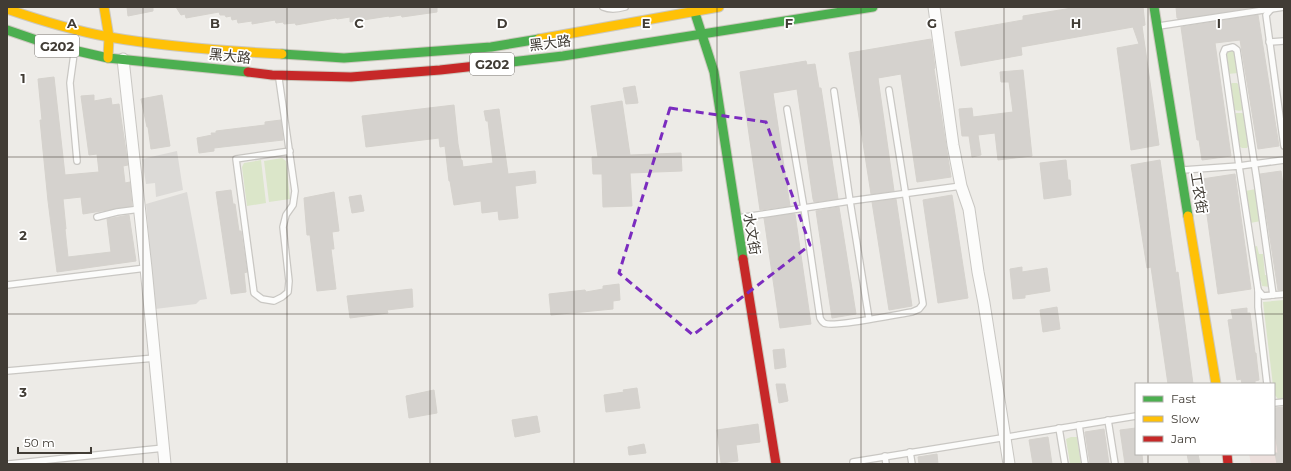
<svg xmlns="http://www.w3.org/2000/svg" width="1291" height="471" viewBox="0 0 1291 471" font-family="Montserrat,'Noto Sans SC',sans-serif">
<rect width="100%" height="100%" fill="#edebe7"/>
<path fill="#ecdfdc" d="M1284 430V464H1251L1249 454H1274V432Z"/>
<g fill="#dbe6c9">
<path d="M1233 50 1235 51 1238 73 1228 74 1225 53 1227 51Z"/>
<path d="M1232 83H1237L1238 84 1243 110C1240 111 1236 111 1233 109L1230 85Z"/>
<path d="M1236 113H1242L1244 114 1248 146 1247 148H1242L1239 146 1234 115Z"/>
<path d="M282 158 286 161 290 199 269 202 264 161Z"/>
<path d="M261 160 266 203 247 206 242 167 244 163Z"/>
<path d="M1256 189 1261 221 1250 223 1245 191Z"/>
<path d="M1257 246 1259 254H1263L1265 275H1268L1270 287 1262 286 1261 281H1258L1253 247Z"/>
<path d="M1284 300V398L1278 399 1274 394 1263 302Z"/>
<path d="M1071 437H1077L1081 464H1070L1066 439Z"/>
</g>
<g fill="#dcdad7">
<path d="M177 151 183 190 156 197 155 183 146 184 142 159Z"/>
<path d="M187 192 207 299 200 300 196 304 155 309 146 204Z"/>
</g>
<g fill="#d5d2ce" stroke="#d5d2cd">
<path d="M127 7H153V11L128 16Z"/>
<path d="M176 7H437V12L402 17 401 15 389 17V16L350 22V17L337 19 336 18 296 25 295 23 284 24 283 22 276 23 275 20 252 24V21L238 23 237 19 232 20 231 16 226 17 225 15H220L219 12 186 18 185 14 181 15Z"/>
<path d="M1078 7H1143L1145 25 1142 26 1159 145 1131 150 1117 48 1139 44 1133 27 1021 47 1022 55 961 66 955 32 1023 20V16Z"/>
<path d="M1176 7H1256L1180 19 1177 18Z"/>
<path d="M1258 15 1279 146 1258 149 1240 40 1215 43 1231 156 1202 160 1199 140H1197L1181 27Z"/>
<path d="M931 39 935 68 934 69 951 177 917 182 901 74 878 78 894 191 871 194 849 53Z"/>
<path d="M806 61 807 65 815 64 819 88H821L838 199 814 202 813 199 797 89 773 93 790 206 760 210 740 72Z"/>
<path d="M1023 70 1032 156 998 160 995 133 978 135 981 155 972 157 969 136H962L959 109 972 108 973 117 1013 112 1009 82H1001L1000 72Z"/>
<path d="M54 77 65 175 99 172 97 154 89 155 81 96 94 95V101L111 98 112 105 119 104 128 165 123 166 125 183 130 182 132 206 83 214 81 197 63 199 66 229H65L68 257 111 252 107 219 129 215 136 261 57 272 48 201 40 120H42L38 79Z"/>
<path d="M635 86 638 103 626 104 623 88Z"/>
<path d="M162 95 170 146 151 149 148 127H147L141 99Z"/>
<path d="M622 101 630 155 681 153 682 171 630 173 632 206 603 207 602 174H593L592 157H598L591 106Z"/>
<path d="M454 105 458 144 461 160H462L463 167 493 163 488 121H486L484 111 499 109 508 174 535 171 536 183 515 186 518 218 499 220 498 211 482 213 481 201 454 205 450 181H449L445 146 440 147 439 138 366 147 362 116Z"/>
<path d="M281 120 283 140 214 148V151L199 153 197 138 212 135 211 133H216V131L265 125V122Z"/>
<path d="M1066 160 1068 180H1070L1071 195 1044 199 1040 163Z"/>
<path d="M1160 160 1176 273 1178 272 1193 384H1168L1151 267 1147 268 1131 165Z"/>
<path d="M1281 171 1284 193V290H1278L1260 174Z"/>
<path d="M1235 174 1251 289 1218 294 1202 179Z"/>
<path d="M231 190 233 204H235L239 231H241L247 272 244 273 246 292 231 294 216 192Z"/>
<path d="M334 192 339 231 332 232 334 249H331L336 289 317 291 310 235H307L304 198Z"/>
<path d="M361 195 364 211 352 213 349 197Z"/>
<path d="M952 195 968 298 938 303 923 200Z"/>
<path d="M896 199 912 306 889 310 872 202Z"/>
<path d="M839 207 856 314 832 318 816 211Z"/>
<path d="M792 214H795L811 324 780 328 764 218Z"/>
<path d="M1022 267V272L1047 268 1050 291 1025 295V298L1013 299 1010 269Z"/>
<path d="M619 284 620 300 613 301V309L551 315 549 294 585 290 586 292 603 289V286Z"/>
<path d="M412 289 413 307 387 310 388 313 350 318 347 296Z"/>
<path d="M1057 307 1060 329 1043 332 1040 310Z"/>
<path d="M1247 308V313H1250L1255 353H1256L1257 363 1259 380 1255 381V384H1242L1241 379 1237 380 1228 320 1233 319 1231 310Z"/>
<path d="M784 349 786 367 775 369 773 350Z"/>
<path d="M776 384H785L788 401 779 403Z"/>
<path d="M637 388 640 408 606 412 604 395 624 392 623 390Z"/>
<path d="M434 390 437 413 409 418 406 396Z"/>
<path d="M1284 407V464H1277L1275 453H1278L1274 426V408Z"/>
<path d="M537 416 540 432 515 437 512 420Z"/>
<path d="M758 424 760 442 736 445 738 461 721 463 717 430Z"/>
<path d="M1136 428V454H1142L1143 464H1125L1120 430Z"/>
<path d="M1104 429 1109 464H1090L1085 432Z"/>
<path d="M1048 437 1052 464H1033L1029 440Z"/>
<path d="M644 444 646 453 629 455 628 447Z"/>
<path d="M937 454 938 464H919L918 457Z"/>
<path d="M1187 454H1198L1200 464H1189Z"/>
</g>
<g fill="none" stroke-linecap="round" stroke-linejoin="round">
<g stroke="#c9c7c3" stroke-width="8">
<g id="lane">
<path d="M603 7C610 10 618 9 625 7"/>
<path d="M1273 7 1266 15 1284 146"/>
<path d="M1159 26 1284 7"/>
<path d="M1269 42 1284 41"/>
<path d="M74 54 70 83 77 161"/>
<path d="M279 79 295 191 293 205 286 215 283 227 289 281 288 292 282 297 274 301 262 299 254 293 236 159 290 151"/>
<path d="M834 91 850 201 869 319"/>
<path d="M787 109 804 208 820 318C821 320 822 322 824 323 831 328 899 314 912 312L919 309 923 304 889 90"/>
<path d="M1183 170 1239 166 1258 290 1263 296 1284 294"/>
<path d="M97 217 117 212 140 209"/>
<path d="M738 218 850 201 961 186"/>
<path d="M7 285 146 268"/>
<path d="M1258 290V307L1267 384"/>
<path d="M1273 295 1257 181C1250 137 1244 94 1237 50L1233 47 1225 49 1223 54 1239 166 1284 160"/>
<path d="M7 371 155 358"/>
<path d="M1274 403 1284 402"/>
<path d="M1108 420 1115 464"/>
<path d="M1079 425 1085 464"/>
<path d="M1059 428 1065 464"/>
<path d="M910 452 912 464"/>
<path d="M885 456 886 464"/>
<path d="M9 464 164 448"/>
<path d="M853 464V462L1136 416"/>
</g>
</g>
<g stroke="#c9c7c3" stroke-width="13">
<g id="street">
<path d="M934 7 953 145 961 186 969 209 978 272 984 303 1009 464"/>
<path d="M123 59 146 268 165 464"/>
</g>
</g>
<g stroke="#ccc8be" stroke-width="11">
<g id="fast">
<path d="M693 7 714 72 743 259"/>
<path d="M1154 7 1188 216"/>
<path d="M7 30 51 45 108 58 248 72"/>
<path d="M282 54 344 58 491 47 539 39"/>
<path d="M494 64 563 56 873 7"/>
</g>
</g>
<g stroke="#ccc8be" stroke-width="11">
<g id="slow">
<path d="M104 7 109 37 108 58"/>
<path d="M7 9C39 20 76 31 109 37 166 47 224 51 282 54"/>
<path d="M539 39 719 7"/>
<path d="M1188 216 1216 384"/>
</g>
</g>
<g stroke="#ccc8be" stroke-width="11">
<g id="jam">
<path d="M248 72 272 75 351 77 440 70 494 64"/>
<path d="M743 259 776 464"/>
<path d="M1227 454 1228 464"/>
</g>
</g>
<use href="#lane" stroke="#fcfcfb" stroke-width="5.5"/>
<use href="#street" stroke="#fcfcfb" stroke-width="11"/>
<use href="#fast" stroke="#4caf50" stroke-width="9"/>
<use href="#slow" stroke="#ffc107" stroke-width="9"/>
<use href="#jam" stroke="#c62828" stroke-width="9"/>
</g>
<path fill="none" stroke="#7b2cbf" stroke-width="3" stroke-dasharray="8 5" stroke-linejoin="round" d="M670 108 766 122 810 245 693 335 619 273Z"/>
<path fill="none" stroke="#413c35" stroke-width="1" stroke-opacity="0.55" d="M143 7V464M287 7V464M430 7V464M574 7V464M717 7V464M861 7V464M1004 7V464M1148 7V384M7 157H1284M7 314H1284M1148 454V464"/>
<g text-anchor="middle" stroke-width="3.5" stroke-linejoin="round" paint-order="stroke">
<g fill="#fff" stroke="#7a7672" stroke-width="1">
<rect x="35" y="35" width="44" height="22" rx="3"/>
<rect x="470" y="53" width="44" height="22" rx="3"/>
</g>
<g font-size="13" font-weight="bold" fill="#413c35">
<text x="57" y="51">G202</text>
<text x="492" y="69">G202</text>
</g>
<g font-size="14" fill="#413c35" stroke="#fff">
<text transform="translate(550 43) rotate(-7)" y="5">黑大路</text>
<text transform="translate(230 56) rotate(6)" y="5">黑大路</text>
<text transform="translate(1199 193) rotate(81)" y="5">工农街</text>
<text transform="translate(752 234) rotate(81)" y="5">水文街</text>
</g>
</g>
<g font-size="13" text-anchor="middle" font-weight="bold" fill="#413c35" stroke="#fff" stroke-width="3.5" stroke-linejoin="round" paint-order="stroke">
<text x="72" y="28">A</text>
<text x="215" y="28">B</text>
<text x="359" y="28">C</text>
<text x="502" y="28">D</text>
<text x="646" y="28">E</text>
<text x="789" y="28">F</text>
<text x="932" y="28">G</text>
<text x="1076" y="28">H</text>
<text x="1219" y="28">I</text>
<text x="23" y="83">1</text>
<text x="23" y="240">2</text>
<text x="23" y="397">3</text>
</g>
<rect width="1291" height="471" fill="none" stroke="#413c35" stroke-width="16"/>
<rect x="1135" y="383" width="140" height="72" fill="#ffffff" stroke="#b3b1ae"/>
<rect x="1143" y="396" width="20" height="6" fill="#4caf50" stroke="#b3b1ae"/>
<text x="1171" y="403" font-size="12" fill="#413c35">Fast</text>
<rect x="1143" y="416" width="20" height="6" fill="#ffc107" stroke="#b3b1ae"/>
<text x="1171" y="423" font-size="12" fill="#413c35">Slow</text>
<rect x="1143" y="436" width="20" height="6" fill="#c62828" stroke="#b3b1ae"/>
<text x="1171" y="443" font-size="12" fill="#413c35">Jam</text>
<path d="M18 447v6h73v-6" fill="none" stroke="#413c35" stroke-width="2"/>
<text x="24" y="447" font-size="12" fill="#413c35" stroke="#ffffff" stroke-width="3" paint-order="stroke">50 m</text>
</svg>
